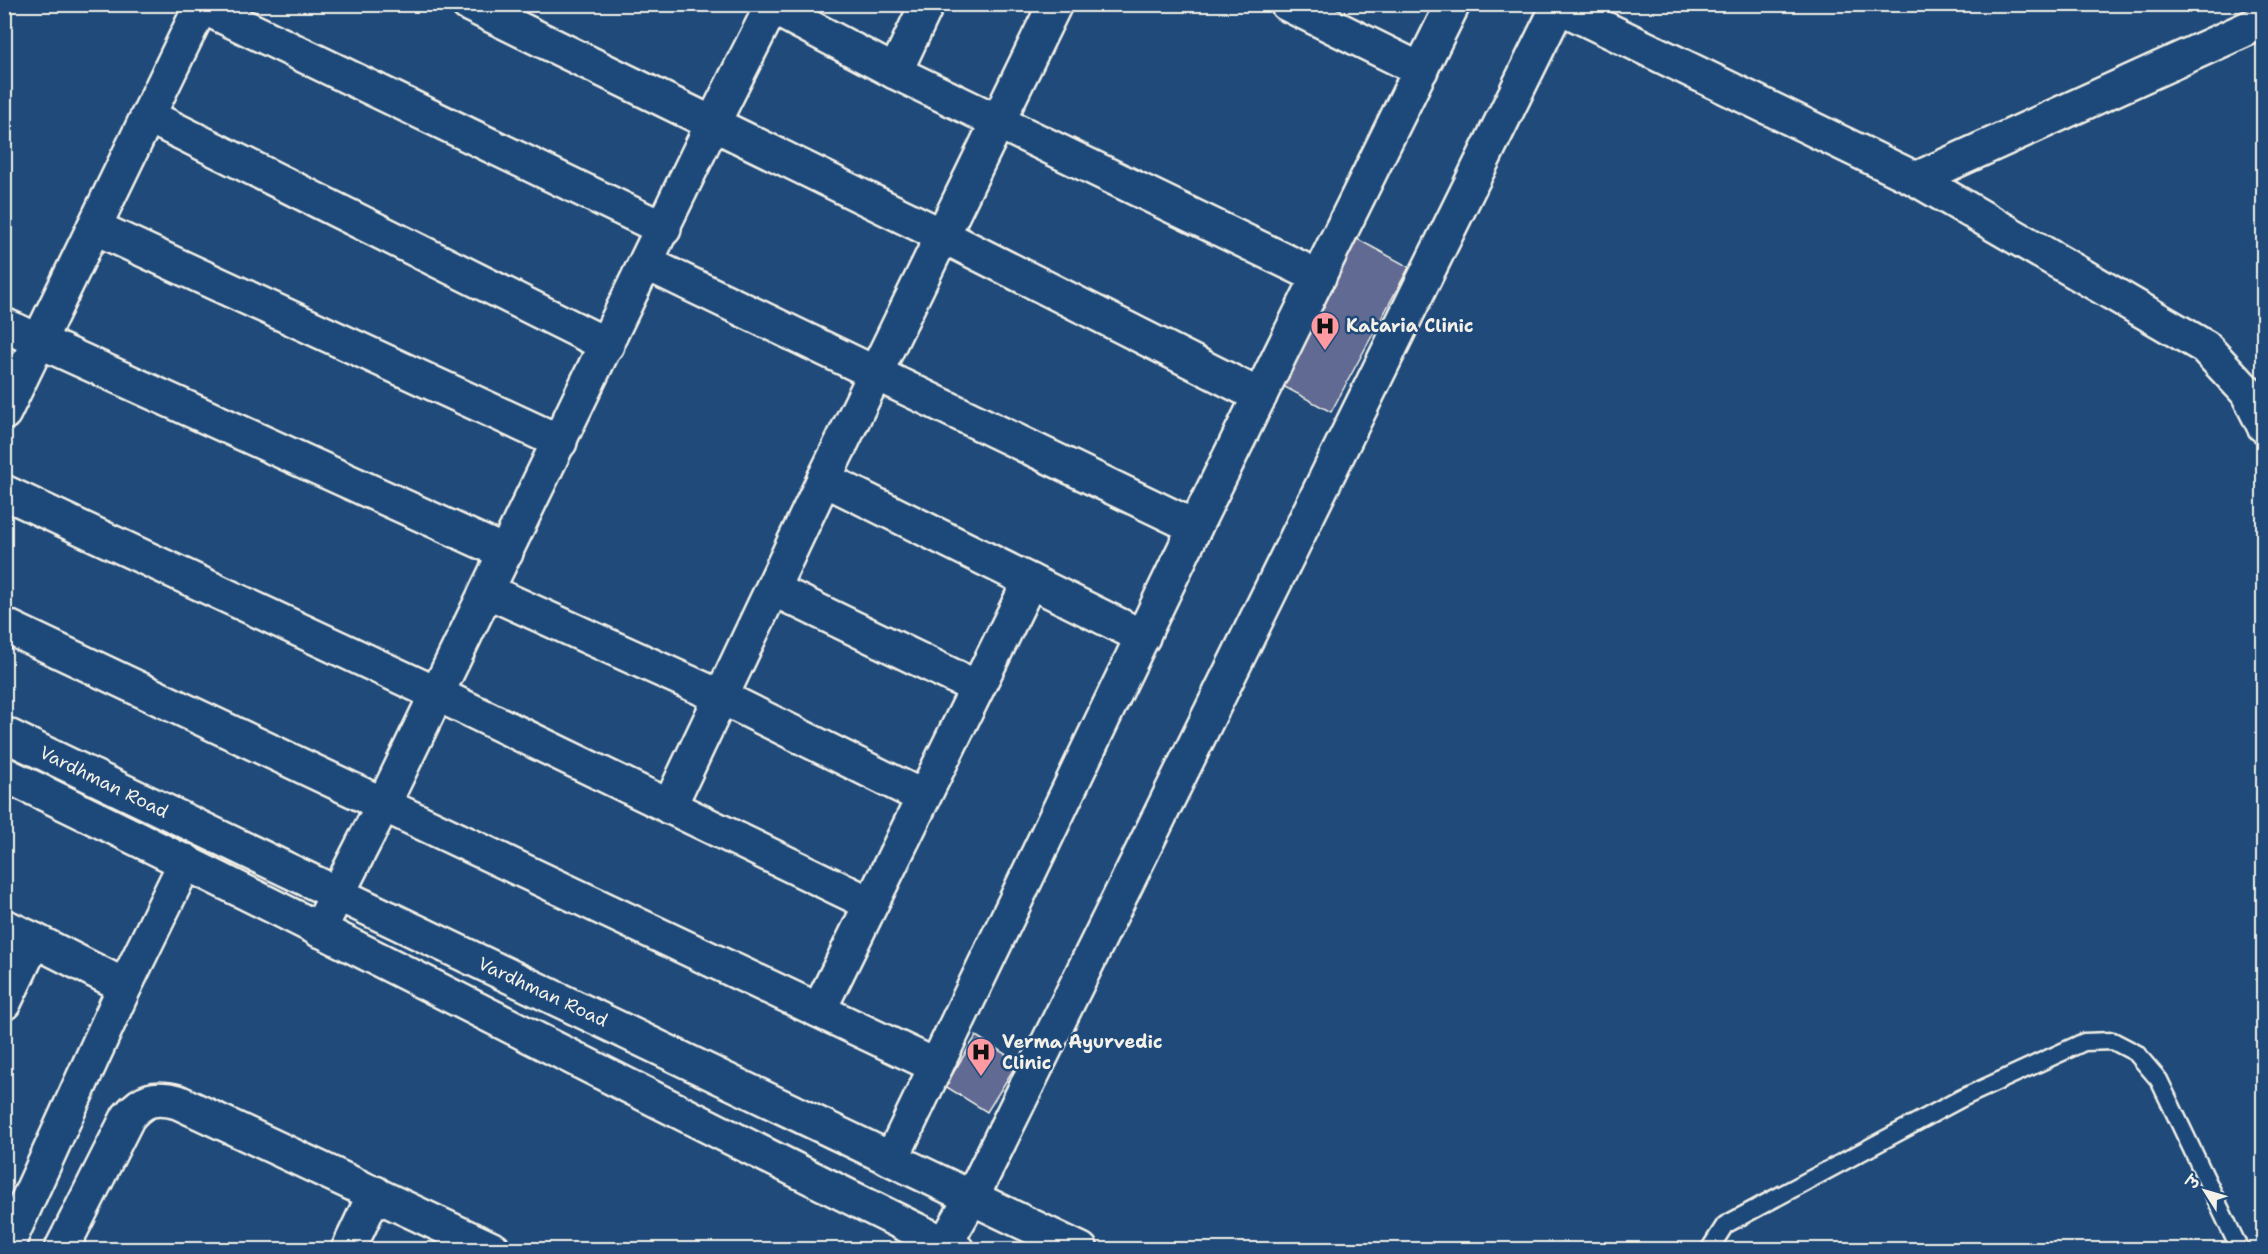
<svg xmlns="http://www.w3.org/2000/svg" width="2268" height="1254" viewBox="0 0 2268 1254" font-family="'Shantell Sans','Playpen Sans Deva',sans-serif">
<rect width="100%" height="100%" fill="#1f4a7a"/>
<filter id="ink" filterUnits="userSpaceOnUse"><feTurbulence type="fractalNoise" baseFrequency=".0167" numOctaves="2"/><feDisplacementMap in="SourceGraphic" scale="12" xChannelSelector="R" yChannelSelector="G"/><feConvolveMatrix kernelMatrix="1 2 1 2 8 2 1 2 1" color-interpolation-filters="sRGB"/></filter>
<g filter="url(#ink)">
<g fill="#606a93" stroke="#f4f1e8" stroke-width="1.5">
<path d="M1348 234 1409 267 1331 412 1270 379Z"/>
<path d="M976 1036 1018 1062 987 1112 945 1086Z"/>
</g>
<g fill="none" stroke-linecap="round" stroke-linejoin="round">
<g stroke="#f4f1e8" stroke-width="21">
<path id="service" d="M1709 1250 1725 1225 1962 1098 2084 1042 2113 1041 2136 1053 2159 1080 2240 1250"/>
</g>
<g stroke="#f4f1e8" stroke-width="38">
<g id="minor">
<path d="M468 4 943 236 1260 396"/>
<path d="M766 4 895 72 1319 277"/>
<path d="M1287 4 1421 70"/>
<path d="M1554 4 1916 179 2205 347 2247 392 2264 426"/>
<path d="M201 6 664 229"/>
<path d="M895 72 927 4"/>
<path d="M148 116 607 345"/>
<path d="M1916 179 2264 21"/>
<path d="M94 227 560 442"/>
<path d="M646 263 1195 527"/>
<path d="M4 325 506 553"/>
<path d="M4 413 202 4"/>
<path d="M824 479 1143 637"/>
<path d="M4 492 437 694 871 904"/>
<path d="M773 589 976 687"/>
<path d="M487 591 721 697 923 797"/>
<path d="M4 625 936 1066"/>
<path d="M669 807 824 479 1055 4"/>
<path d="M4 926 34 940 4 1003"/>
<path d="M319 930 383 805 712 125 773 4"/>
<path d="M34 940 125 986"/>
<path d="M819 1010 1030 581"/>
<path d="M892 1158 1195 527 1453 4"/>
<path d="M945 1244 972 1197 1558 7"/>
<path d="M5 1250 125 986 186 861"/>
<path d="M61 1250 128 1117C143 1099 155 1096 178 1102L494 1250"/>
<path d="M348 1250 375 1193"/>
</g>
</g>
<g stroke="#f4f1e8" stroke-width="38">
<g id="tertiary">
<path d="M4 734 1081 1250"/>
<path d="M4 774C325 928 638 1094 957 1250"/>
</g>
</g>
<use href="#service" stroke="#1f4a7a" stroke-width="16"/>
<use href="#minor" stroke="#1f4a7a" stroke-width="33"/>
<use href="#tertiary" stroke="#1f4a7a" stroke-width="33"/>
</g>
</g>
<defs>
<g id="hospital-pin" transform="scale(1.5)"><path d="M0 17L-7.5 6A9.5 9.5 0 1 1 7.5 6Z" fill="#ff9aa2" stroke="#1f4a7a"/><path d="M-5-5h3v3.5h4V-5h3V5h-3V1.5h-4V5h-3Z" fill="#111"/></g>
</defs>
<g fill-rule="evenodd">
<use href="#hospital-pin" x="1325" y="326"/>
<use href="#hospital-pin" x="981" y="1052"/>
</g>
<g text-anchor="middle" stroke-width="5" stroke-linejoin="round" paint-order="stroke">
<g font-size="18" font-weight="bold" fill="#f4f1e8" stroke="#1f4a7a" text-anchor="start">
<text x="1346" y="332">Kataria Clinic</text>
<text x="1002" y="1048">Verma Ayurvedic<tspan x="1002" dy="21">Clinic</tspan></text>
</g>
<g font-size="18" fill="#f4f1e8" stroke="#1f4a7a">
<text transform="translate(104 782) rotate(26)" y="6">Vardhman Road</text>
<text transform="translate(543 992) rotate(25)" y="6">Vardhman Road</text>
</g>
</g>
<rect width="2268" height="1254" fill="none" stroke="#1f4a7a" stroke-width="24"/>
<rect x="12" y="12" width="2244" height="1230" fill="none" stroke="#f4f1e8" stroke-width="2" filter="url(#ink)"/>
<g transform="translate(2205 1191) rotate(307)" stroke="#1f4a7a" stroke-width="4.5" paint-order="stroke">
<path d="M0-4.5L10 22L0 15L-10 22Z" fill="#f4f1e8"/>
<text y="-9" font-size="16" font-weight="bold" text-anchor="middle" fill="#f4f1e8">उ</text>
</g>
</svg>
